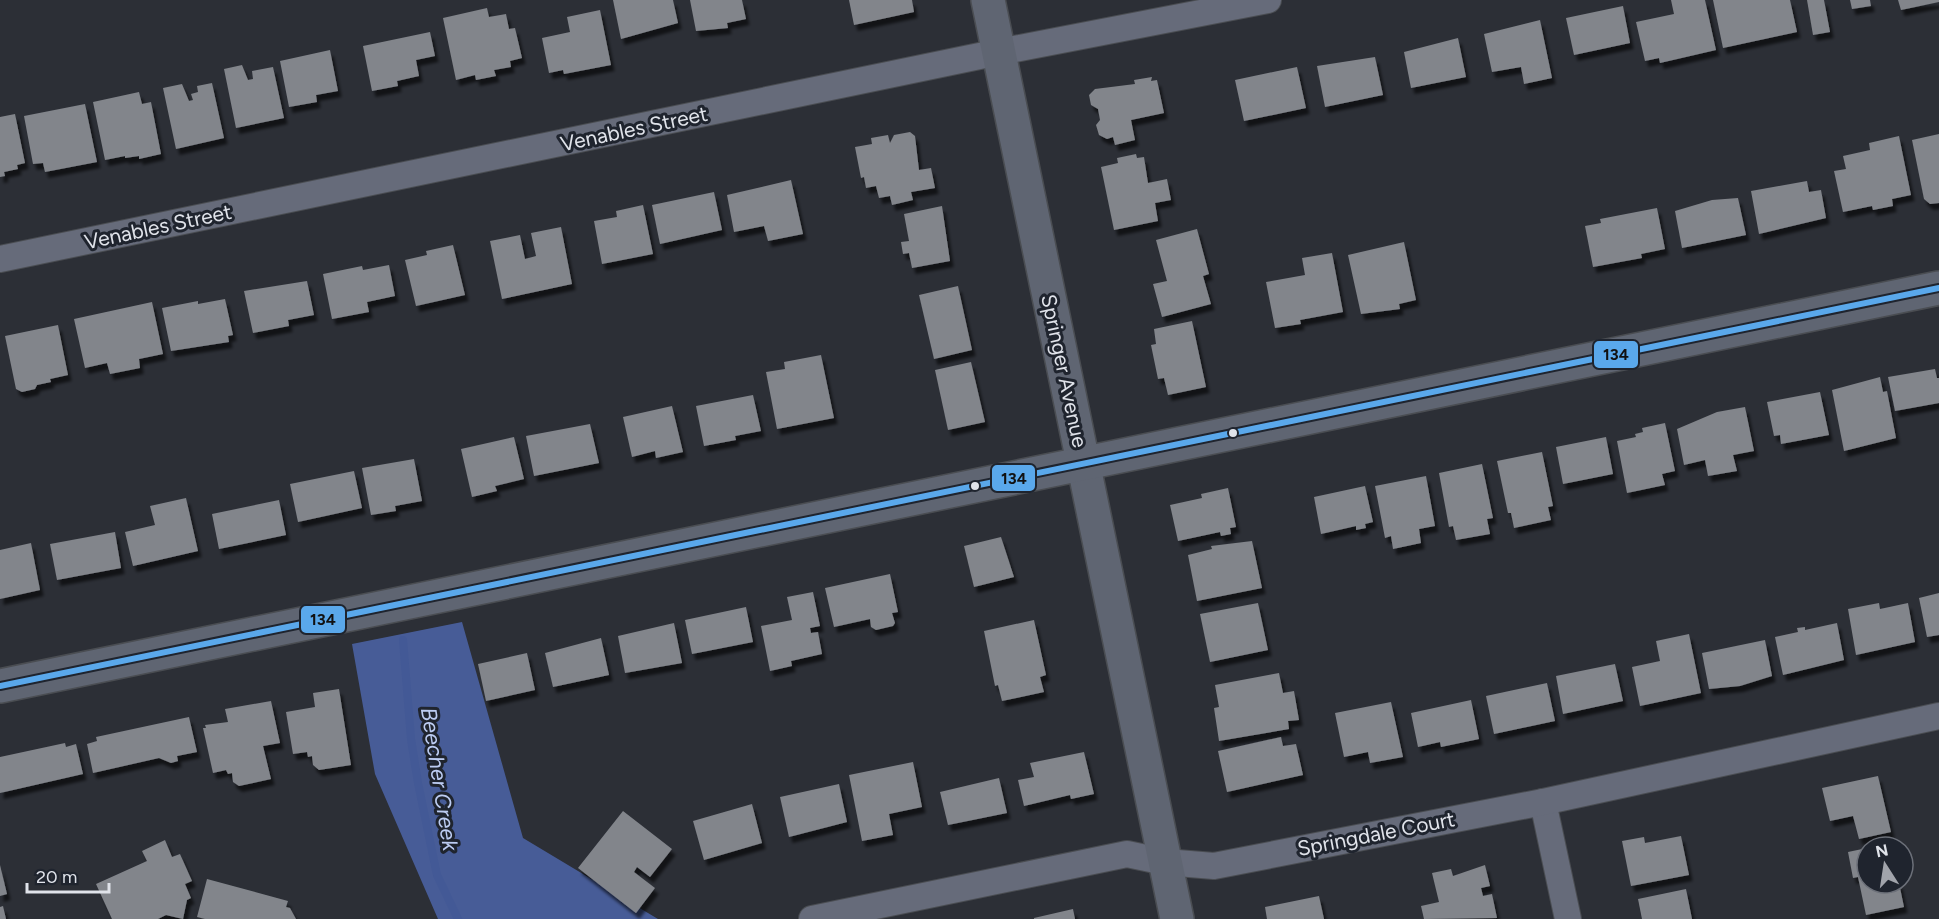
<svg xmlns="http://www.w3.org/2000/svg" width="1939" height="919" viewBox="0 0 1939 919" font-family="Figtree,sans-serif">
<defs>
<filter id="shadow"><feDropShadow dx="3.5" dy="6" stdDeviation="1.5" flood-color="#0009"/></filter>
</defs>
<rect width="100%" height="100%" fill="#2c2f36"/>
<path fill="#475c97" d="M462 622 523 838 658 919H438L375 774 352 644Z"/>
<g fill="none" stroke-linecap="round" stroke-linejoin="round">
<path stroke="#435996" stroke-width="8" d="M403 640 411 739 418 783 437 875 458 919"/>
</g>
<g fill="#82858b" filter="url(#shadow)">
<path d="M613 0H673L678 23 621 39Z"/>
<path d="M690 0H742L746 19 727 23 728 28 696 31Z"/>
<path d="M849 0H912L914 12 854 25Z"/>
<path d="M1671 0H1705L1716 50 1660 63 1659 58 1645 61 1636 22 1674 14Z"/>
<path d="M1713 0H1790L1797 32 1723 48Z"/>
<path d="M1807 0H1824L1830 32 1813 35Z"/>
<path d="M1850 0H1870L1871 6 1852 9Z"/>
<path d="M1898 0H1939V2L1901 10Z"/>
<path d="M1623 6 1630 43 1574 55 1566 18Z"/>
<path d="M487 8 489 17 506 14 509 29 515 28 522 58 510 61 511 67 494 70 496 76 476 80 475 75 456 80 443 18Z"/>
<path d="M600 10 611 65 564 74 563 70 549 73 542 38 570 32 567 17Z"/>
<path d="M1540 20 1552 78 1524 84 1521 67 1492 72 1484 34Z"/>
<path d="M430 32 435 56 416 60 419 76 397 81 398 86 372 91 363 46Z"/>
<path d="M1458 38 1466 77 1411 88 1404 52Z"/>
<path d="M330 50 338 91 316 95 317 102 289 107 280 61Z"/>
<path d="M1375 57 1383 95 1325 107 1317 66Z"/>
<path d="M242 65 248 80 253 79 252 71 273 67 284 118 236 128 224 69Z"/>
<path d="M1297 67 1306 108 1244 121 1235 80Z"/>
<path d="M1152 77 1151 81 1157 80 1164 113 1131 120 1135 140 1115 145 1113 137 1107 139 1099 135 1096 125 1100 120 1098 109 1091 105 1089 95 1095 89 1135 84 1134 80Z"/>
<path d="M212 83 224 138 176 149 163 88 182 84 189 101 193 100 191 94 198 92 197 86Z"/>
<path d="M139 92 142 104 151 102 161 154 139 159V156L125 158V156L105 160 93 102Z"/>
<path d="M85 104 97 162 45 172 43 163 33 164 24 116Z"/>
<path d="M15 114 25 163 17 165 18 169 4 172 5 176 0 177V117Z"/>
<path d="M910 132 915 136 919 170 931 168 935 188 911 192 913 200 892 205 890 196 879 198 876 186 866 188 864 177 861 178 855 147 872 144 871 138 888 135 890 143 894 135Z"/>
<path d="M1939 134V203L1930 204 1924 199 1912 140Z"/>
<path d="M1899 136 1911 195 1892 199 1893 206 1873 210 1872 206 1843 212 1834 171 1846 169 1843 156 1870 150 1869 143Z"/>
<path d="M1136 154 1137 158 1144 157 1148 183 1167 179 1171 200 1155 203 1158 221 1114 230 1101 167 1118 163 1117 158Z"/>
<path d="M791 180 803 234 768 241 764 226 734 232 727 195Z"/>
<path d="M1807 181 1809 192 1821 190 1826 218 1759 234 1751 191Z"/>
<path d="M714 192 722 230 660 244 652 205Z"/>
<path d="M1738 198 1746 235 1682 248 1675 211 1712 200Z"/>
<path d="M643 205 653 254 602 264 594 221 617 217 616 211Z"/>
<path d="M942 206 950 261 912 268 909 253 903 254 901 242 909 241 904 214Z"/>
<path d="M1657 208 1665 249 1641 254 1642 258 1593 267 1585 226 1601 223 1600 219Z"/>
<path d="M561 227 572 284 502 299 490 241 520 235 525 259 536 256 531 233Z"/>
<path d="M1197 229 1209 274 1203 276 1211 304 1162 317 1153 284 1167 281 1156 240Z"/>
<path d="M1404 242 1416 300 1399 304 1400 309 1361 314 1348 255Z"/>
<path d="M453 245 465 295 416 306 405 260 427 255 426 251Z"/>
<path d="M1332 253 1343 312 1300 320 1301 324 1275 328 1266 282 1305 275 1302 258Z"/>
<path d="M389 265 395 296 367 302 369 312 332 319 323 274 362 266 363 270Z"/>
<path d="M307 281 314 315 288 320 289 326 253 333 244 291Z"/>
<path d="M958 286 972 350 934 359 919 295Z"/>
<path d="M225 299 233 335 228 336 229 342 171 351 162 308 198 301V304Z"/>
<path d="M152 302 163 354 139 359 140 368 110 374 107 363 85 368 74 319Z"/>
<path d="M1192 321 1206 387 1168 395 1164 378 1158 379 1151 345 1156 344 1154 329Z"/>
<path d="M58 325 68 375 50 379 51 382 37 385 35 389 22 392 16 389 5 336Z"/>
<path d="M821 355 834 418 777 429 766 372 785 369 784 362Z"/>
<path d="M971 362 985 422 948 430 935 370Z"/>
<path d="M1935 369 1937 378H1939V403L1895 411 1888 377Z"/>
<path d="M1880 377 1883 392 1887 391 1896 438 1844 451 1832 390Z"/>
<path d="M1820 392 1829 435 1781 444 1780 435 1774 436 1767 402Z"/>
<path d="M753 395 761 431 735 436 736 440 704 446 696 406Z"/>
<path d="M672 406 683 452 656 458 655 451 632 457 623 417Z"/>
<path d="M1745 407 1754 451 1733 455 1737 471 1708 476 1705 460 1684 465 1677 429 1717 412Z"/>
<path d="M1665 423 1675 471 1662 474 1665 485 1627 493 1617 441 1636 437 1635 434 1643 432 1642 428Z"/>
<path d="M590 424 599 463 534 476 526 436Z"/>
<path d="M514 437 524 479 495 486 497 491 472 497 461 449Z"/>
<path d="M1606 437 1613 474 1563 484 1556 447Z"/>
<path d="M1542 452 1553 506 1548 507 1551 520 1514 528 1511 513H1508L1497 461Z"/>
<path d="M414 459 422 501 395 506 396 511 371 515 362 468Z"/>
<path d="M1482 464 1493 518 1487 519 1490 534 1456 540 1453 526 1449 527 1439 473Z"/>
<path d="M354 471 362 508 298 522 290 484Z"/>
<path d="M1426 476 1435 526 1419 529 1421 543 1393 549 1391 536 1385 538 1375 486Z"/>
<path d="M1365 486 1373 522 1365 524 1366 528 1356 530V526L1321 534 1314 497Z"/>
<path d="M1228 488 1236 527 1230 528 1231 534 1221 536 1220 532 1178 541 1170 505 1202 498 1201 494Z"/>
<path d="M186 498 198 551 133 566 125 532 155 525 150 506Z"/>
<path d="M279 500 286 535 219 549 212 514Z"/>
<path d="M115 532 121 568 57 580 50 544Z"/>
<path d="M1001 537 1014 577 974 587 964 546Z"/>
<path d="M1252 541 1262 588 1197 601 1188 555 1212 549 1211 546Z"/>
<path d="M31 543 40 590 0 599V550Z"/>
<path d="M890 574 898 612 892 613 895 623 893 626 876 630 871 627 870 619 834 627 825 588Z"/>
<path d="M813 592 820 626 810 628 811 633 818 632 822 654 791 661 792 666 770 671 761 626 792 620 787 597Z"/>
<path d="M1939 593V635L1927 637 1919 598Z"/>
<path d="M1258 603 1268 650 1210 662 1200 614Z"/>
<path d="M1879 603 1880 609 1908 603 1915 642 1856 655 1848 609Z"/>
<path d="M746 607 753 642 692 654 685 620Z"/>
<path d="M1034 620 1046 675 1040 677 1044 692 1002 701 998 685 995 686 984 631Z"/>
<path d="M674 623 682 663 625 673 618 636Z"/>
<path d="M1837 623 1844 660 1783 675 1775 637 1798 632 1797 628 1805 627V630Z"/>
<path d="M1689 634 1701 693 1640 706 1632 667 1660 661 1656 641Z"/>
<path d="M601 638 609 675 553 687 545 653Z"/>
<path d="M1765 640 1772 676 1740 686 1709 689 1702 653Z"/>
<path d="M527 653 535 690 486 701 478 664Z"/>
<path d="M1615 664 1623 701 1563 714 1556 676Z"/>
<path d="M1279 673 1283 693 1294 691 1299 720 1288 721 1289 729 1219 741 1214 708 1219 707 1215 685Z"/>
<path d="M1547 683 1555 721 1494 734 1486 696Z"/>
<path d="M339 689 351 765 319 770 313 765 312 756 308 757 307 752 293 754 286 712 315 707 313 693Z"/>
<path d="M1471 700 1479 739 1441 747 1440 742 1418 747 1411 713Z"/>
<path d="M271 701 280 743 263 746 271 779 239 786 233 782 232 773 228 774 226 770 213 773 203 728H206L205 725 228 722 225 709Z"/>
<path d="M1391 702 1403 757 1370 763 1368 752 1344 757 1335 713Z"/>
<path d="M189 717 197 752 177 756 178 761 171 763 159 758 93 773 87 744 97 741 96 737Z"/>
<path d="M1281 737 1283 746 1296 744 1303 775 1227 792 1218 751Z"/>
<path d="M65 743 66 747 76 744 83 774 0 793V757Z"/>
<path d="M1084 752 1094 794 1071 799 1070 795 1024 806 1018 780 1034 777 1030 763Z"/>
<path d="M913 762 922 807 889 814 893 835 862 841 849 775Z"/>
<path d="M1878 776 1891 832 1859 839 1853 816 1830 821 1822 788Z"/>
<path d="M999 778 1007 813 948 825 940 792Z"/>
<path d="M839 784 847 822 789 837 780 797Z"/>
<path d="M752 804 762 843 704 860 693 821Z"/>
<path d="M623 811 672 849 650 877 637 867 634 872 655 888 636 913 578 868Z"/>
<path d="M1681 836 1689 875 1631 886 1622 841 1644 837 1645 843Z"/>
<path d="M165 840 172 857 180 854 192 881 185 884 191 898 187 900 183 919 166 915 158 919H112L96 884 147 861 142 851Z"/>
<path d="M1867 848V883H1899L1904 907 1866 915 1858 877 1853 878 1848 852Z"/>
<path d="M0 865 7 894 0 896Z"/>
<path d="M1485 865 1490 886 1481 888 1483 896 1492 894 1497 918 1424 919 1421 906 1439 902 1432 873 1451 869 1453 876Z"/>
<path d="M207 879 288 901 286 907 290 908 296 919H205L197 917Z"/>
<path d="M1686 889 1692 919H1642L1638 899Z"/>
<path d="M1319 896 1324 919H1267L1265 907Z"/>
<path d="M3 906 6 919H0V907Z"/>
<path d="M1073 909 1075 919H1034V918Z"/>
</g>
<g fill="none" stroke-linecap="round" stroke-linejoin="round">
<g stroke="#4a4d52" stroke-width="28">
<g id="street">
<path d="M0 259 999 52 1268 0"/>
<path d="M1543 802 1568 919"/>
<path d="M812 919 1127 854 1165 862 1214 866 1543 802 1939 716"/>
</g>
</g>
<g stroke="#4a4d52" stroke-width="36">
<g id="secondary">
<path d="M988 0 1177 919"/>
<path d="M0 686 1939 288"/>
</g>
</g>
<use href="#street" stroke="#666b7a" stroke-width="26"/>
<use href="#secondary" stroke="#5f6572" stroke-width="33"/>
<g stroke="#1f242e" stroke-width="10">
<path id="bus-1" d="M0 686 1939 288"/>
</g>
<use href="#bus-1" stroke="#5aa8eb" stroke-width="6"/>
</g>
<g fill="#e0e3ea" stroke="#1f242e" stroke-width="2">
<circle cx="1233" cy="433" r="5"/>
<circle cx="975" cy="486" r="5"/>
</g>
<g text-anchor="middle" stroke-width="6" stroke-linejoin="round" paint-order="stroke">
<g font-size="21" fill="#e0e3ea" stroke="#1f242e">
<text transform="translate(634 129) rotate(-12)" y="7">Venables Street</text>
<text transform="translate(158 227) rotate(-12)" y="7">Venables Street</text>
<text transform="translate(1064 371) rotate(78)" y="7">Springer Avenue</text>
<text transform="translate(1376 834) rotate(-11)" y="7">Springdale Court</text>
</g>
<g font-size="22" font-style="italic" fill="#bcccf2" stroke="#1f242e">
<text transform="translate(440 779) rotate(81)" y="8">Beecher Creek</text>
</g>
</g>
<g stroke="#1f242e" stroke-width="2">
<rect x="1593" y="340" width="46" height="29" rx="6" fill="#5aa8eb"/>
<rect x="991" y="464" width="45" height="28" rx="6" fill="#5aa8eb"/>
<rect x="300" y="605" width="46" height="29" rx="6" fill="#5aa8eb"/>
</g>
<g font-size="16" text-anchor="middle" font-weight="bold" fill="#111">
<text x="1616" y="360">134</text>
<text x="1014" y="484">134</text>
<text x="323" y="625">134</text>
</g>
<g transform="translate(1885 865) rotate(348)"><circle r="28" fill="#1f242e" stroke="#6c7079" stroke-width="1.5"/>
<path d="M0-4.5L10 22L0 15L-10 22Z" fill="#a1a4ab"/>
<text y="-9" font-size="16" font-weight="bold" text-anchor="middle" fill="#e0e3ea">N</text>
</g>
<path d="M27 883v9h82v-9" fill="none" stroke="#e0e3ea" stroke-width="3"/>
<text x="36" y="883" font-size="18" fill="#e0e3ea" stroke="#1f242e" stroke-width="4.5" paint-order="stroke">20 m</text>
</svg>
